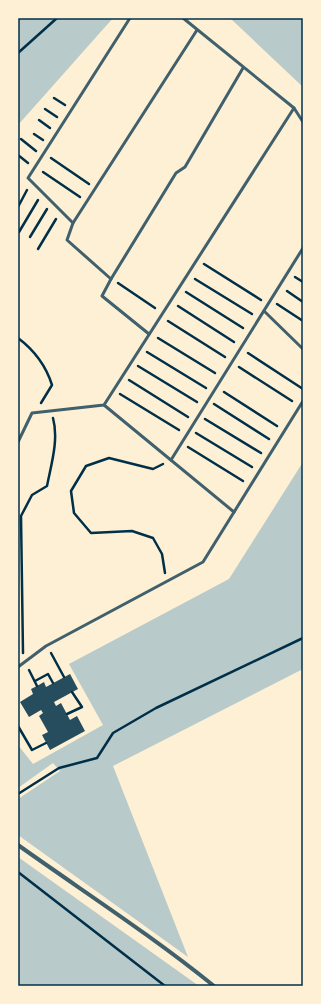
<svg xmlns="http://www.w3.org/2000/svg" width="321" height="1004" viewBox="0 0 321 1004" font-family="Cabin,sans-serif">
<rect width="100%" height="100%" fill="#fdf0d5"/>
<g fill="#b9caca">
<path d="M18 18H113L18 125Z"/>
<path d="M230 18H303V87Z"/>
<path d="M303 462V669L113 766 188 957 18 835V799L60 771 53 763 18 788V745L33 764 103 725 69 664 229 579Z"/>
<path d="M18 857 199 986H18Z"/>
</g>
<path fill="#264d5e" d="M70 674 78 689 54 702 56 706 61 703 70 720 77 716 85 731 50 750 42 735 48 732 39 716 43 713 41 710 29 717 20 702 33 694 31 689 37 686 44 682 46 687Z"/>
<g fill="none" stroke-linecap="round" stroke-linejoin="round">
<g stroke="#003049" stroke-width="2.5">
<path d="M18 53 57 18"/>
<path d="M54 98 65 105"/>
<path d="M45 109 57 117"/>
<path d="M39 120 50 128"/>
<path d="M34 134 43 140"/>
<path d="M21 139 36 151"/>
<path d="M18 155 28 163"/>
<path d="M51 158 89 184"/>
<path d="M43 172 80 197"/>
<path d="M18 207 27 190"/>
<path d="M19 232 38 200"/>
<path d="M30 237 47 209"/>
<path d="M38 249 56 219"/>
<path d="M204 264 261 300"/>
<path d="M295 277 303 282"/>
<path d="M195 279 252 314"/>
<path d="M118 283 155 308"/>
<path d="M287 291 303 302"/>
<path d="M186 292 243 328"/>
<path d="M277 304 303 321"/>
<path d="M178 306 234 342"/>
<path d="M168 321 225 357"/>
<path d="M18 338C34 350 46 366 52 385L41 403"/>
<path d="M158 338 215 373"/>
<path d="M147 352 206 388"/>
<path d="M248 353 303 389"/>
<path d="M138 366 197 402"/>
<path d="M239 367 292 401"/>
<path d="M129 380 188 417"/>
<path d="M224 392 277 426"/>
<path d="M120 394 179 430"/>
<path d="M214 404 269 439"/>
<path d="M205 419 261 453"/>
<path d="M196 433 252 467"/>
<path d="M188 447 243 481"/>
<path d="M163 464 153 469 109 458 86 466 71 491 74 513 91 533 132 531 153 538 162 554 165 573"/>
<path d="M23 653 21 516 32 495 47 486C51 465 59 440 53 418"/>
<path d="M51 653 64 677"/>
<path d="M29 670 37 686"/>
<path d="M35 681 48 674 53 683"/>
<path d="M67 714 82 707 72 692"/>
<path d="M18 726 32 750 46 743"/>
<path d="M18 794 59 768 97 758 113 733 156 708 303 638"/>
<path d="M18 872 165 986"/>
</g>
<g stroke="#3f606c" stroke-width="3">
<path d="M183 18 294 108 303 122"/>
<path d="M73 223 28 178 130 18"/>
<path d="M111 279 176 173 185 167 243 68"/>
<path d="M264 311 303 349"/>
<path d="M149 334 102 296 111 279 67 240 73 223 197 30"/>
<path d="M104 405 234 512"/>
<path d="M18 442 32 413 104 405 294 108"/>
<path d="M171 460 303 248"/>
<path d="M18 667 46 646 203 562 303 401"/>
</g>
<path stroke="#3f606c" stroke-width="4" d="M18 845C84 892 151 935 214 986"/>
</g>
<rect width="321" height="1004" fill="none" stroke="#fdf0d5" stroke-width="38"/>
<rect x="19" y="19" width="283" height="966" fill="none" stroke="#003049" stroke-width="1.5"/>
</svg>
